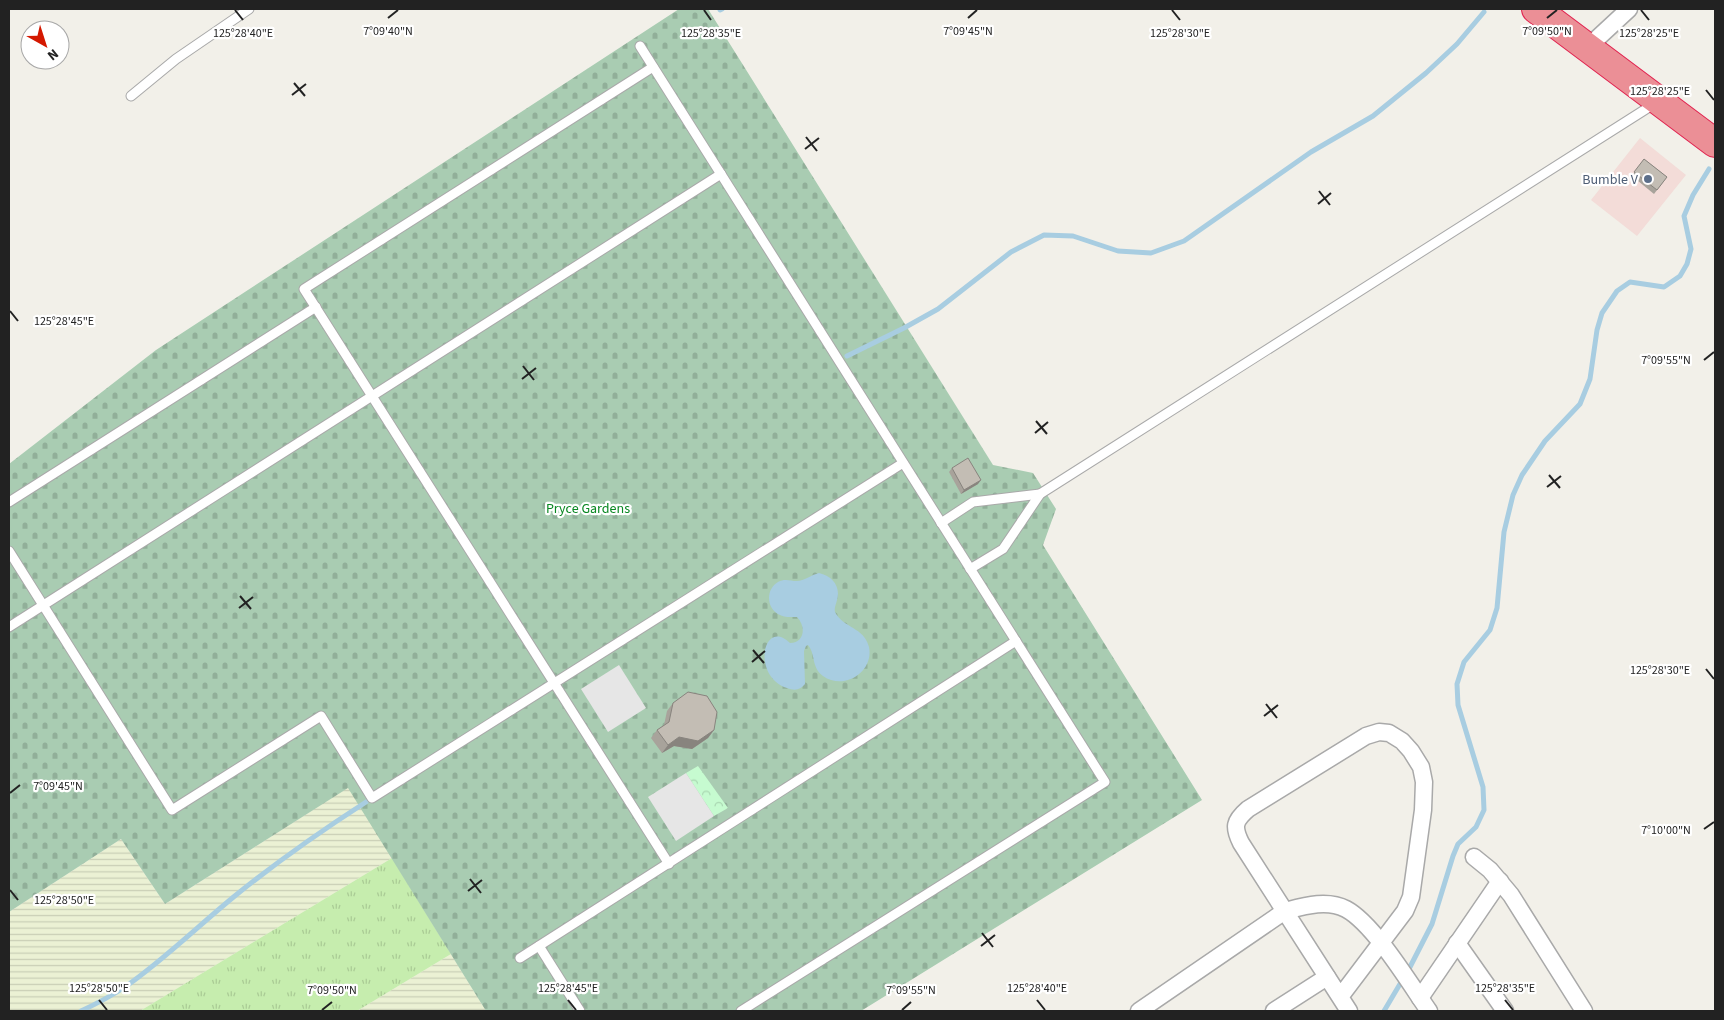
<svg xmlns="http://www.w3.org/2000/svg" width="1724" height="1020" viewBox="0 0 1724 1020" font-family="'Source Sans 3',sans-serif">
<defs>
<pattern id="farmland-rules" width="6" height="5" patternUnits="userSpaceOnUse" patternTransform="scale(1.25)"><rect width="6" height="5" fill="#ebf1d4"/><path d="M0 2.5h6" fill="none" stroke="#c9ceb6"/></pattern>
<pattern id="grass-tufts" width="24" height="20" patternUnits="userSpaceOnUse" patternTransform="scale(1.25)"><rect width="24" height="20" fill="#c6edae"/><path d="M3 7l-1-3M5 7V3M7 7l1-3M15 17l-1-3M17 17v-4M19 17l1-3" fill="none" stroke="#aacb95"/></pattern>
<pattern id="cemetery-stones" width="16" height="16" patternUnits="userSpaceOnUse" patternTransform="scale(1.25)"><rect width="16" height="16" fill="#a9ccb2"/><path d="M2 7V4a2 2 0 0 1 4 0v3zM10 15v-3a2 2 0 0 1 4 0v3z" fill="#91af99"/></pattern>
<pattern id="park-crowns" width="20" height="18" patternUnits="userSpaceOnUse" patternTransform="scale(1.25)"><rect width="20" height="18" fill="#c6fbd0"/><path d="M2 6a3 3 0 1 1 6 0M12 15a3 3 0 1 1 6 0" fill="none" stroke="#aad7b2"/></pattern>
</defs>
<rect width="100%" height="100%" fill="#f2f0e9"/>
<path fill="#f3dcd8" d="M1640 138 1686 175 1637 236 1591 200Z"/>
<g fill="url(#farmland-rules)">
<path d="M349 787 392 858 140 1011H9V912L121 839 165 904Z"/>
<path d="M451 954 486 1011H357Z"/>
</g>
<path fill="url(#grass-tufts)" d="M392 858 451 954 357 1011H140Z"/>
<path fill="url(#cemetery-stones)" d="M679 9H708L993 465 1033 473 1056 509 1043 545 1202 800 861 1011H486L348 788 165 904 121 839 9 912V464L156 350Z"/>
<path fill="url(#park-crowns)" d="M698 766 728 808 714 816 686 773Z"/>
<g fill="#e6e6e6">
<path d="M619 665 646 708 608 732 581 689Z"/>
<path d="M686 773 714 816 676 841 648 797Z"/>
</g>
<path fill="#a8cde1" d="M819 573C832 576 841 586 837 600 836 605 834 607 835 612 843 628 864 627 869 647 874 672 844 691 823 676 811 667 816 655 808 645L806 646 804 651 805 684C800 690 795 691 787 688 751 676 763 617 790 643 805 643 806 626 797 617 791 617 784 618 778 614 766 607 766 589 778 582 785 578 790 581 797 581 804 581 811 575 819 573Z"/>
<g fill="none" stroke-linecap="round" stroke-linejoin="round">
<g stroke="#a8cde1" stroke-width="5">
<path d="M720 10 722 9"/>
<path d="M847 356 904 328 938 309 1011 252 1044 235 1073 236 1118 251 1151 253 1184 241 1311 152 1373 116 1426 73 1457 44 1484 12"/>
<path d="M1410 967 1432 924 1453 856 1458 844 1476 827 1484 810 1483 787 1458 705 1457 684 1464 662 1490 630 1497 608 1504 532 1513 495 1522 475 1545 441 1580 404 1590 379 1597 330 1602 313 1617 291 1630 282 1664 287 1680 276 1687 264 1691 249 1684 216 1693 195 1709 169"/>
<path d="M81 1011C96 1004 111 996 125 987 164 960 199 925 236 895 278 861 321 831 366 802"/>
<path d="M1384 1011 1400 984"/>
</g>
<g stroke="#a9a9a9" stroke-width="11">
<g id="lane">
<path d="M640 46 1105 782 741 1011"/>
<path d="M653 67 304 289 669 864"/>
<path d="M131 96 176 59 249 9"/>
<path d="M9 502 316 307"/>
<path d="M941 523 973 502 1040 494"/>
<path d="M9 551 172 810 321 716 372 798 903 463"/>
<path d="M970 569 1003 549 1040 494 1657 102"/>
<path d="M9 627 721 174"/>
<path d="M539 946 580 1011"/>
<path d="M520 958 1016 641"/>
</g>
</g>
<g stroke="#a9a9a9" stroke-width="19">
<g id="street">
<path d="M1588 47 1629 9"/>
<path d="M1474 857 1490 870 1511 895 1584 1011"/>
<path d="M1457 943 1505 1011"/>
<path d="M1340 997 1405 911 1411 897 1423 810 1424 782 1421 767 1411 751 1402 741 1389 733 1379 732 1366 736 1248 809C1234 821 1233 827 1241 843 1277 899 1313 955 1349 1011"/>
<path d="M1420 998 1500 881"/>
<path d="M1139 1011 1285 911C1304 906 1327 899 1346 909 1374 924 1410 984 1429 1011"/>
<path d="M1274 1011 1327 977"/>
</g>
</g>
<g stroke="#e12450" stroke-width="30">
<path id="highway" d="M1536 9 1715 143"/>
</g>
<use href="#lane" stroke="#fff" stroke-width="9"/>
<use href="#street" stroke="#fff" stroke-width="16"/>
<use href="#highway" stroke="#eb8f96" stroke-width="28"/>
</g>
<g fill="#a8a39b">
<path d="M1644 159 1667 177 1654 194 1632 176Z"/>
<path d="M952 468 978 484 961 494 949 472Z"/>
<path d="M673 703 714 730 708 738 692 749 674 746 662 753 651 738 657 730 664 725 667 711Z"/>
</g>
<g fill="#88847e">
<path d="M981 480 978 484 961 494 964 490Z"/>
<path d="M714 730 708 738 692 749 674 746 662 753 668 745 679 737Z"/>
</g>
<g fill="#c3bdb4" stroke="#88847e">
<path d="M1644 159 1667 177 1657 190 1634 172Z"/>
<path d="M968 458 981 480 964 490 952 468Z"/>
<path d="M688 692 707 696 717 712 714 730 698 741 679 737 668 745 657 730 669 722 673 703Z"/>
</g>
<path fill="none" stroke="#222" stroke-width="2" d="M235 10 243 20M704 10 711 20M1172 10 1180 20M1641 10 1649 20M388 18 398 10M968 18 977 10M1547 18 1557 10M294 83 305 96M1706 90 1714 100M292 95 306 84M806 137 817 151M805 149 819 138M1319 191 1330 205M1318 204 1331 193M10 311 18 321M1704 360 1714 352M523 366 534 380M522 379 536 368M1036 421 1047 434M1035 433 1048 422M1549 475 1560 488M1547 487 1561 476M240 596 251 609M239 608 253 597M753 650 764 663M752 662 765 651M1706 669 1714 679M1266 704 1277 718M1264 716 1278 705M10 793 20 785M1704 829 1714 822M470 879 481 893M10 890 18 900M468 891 482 880M982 933 993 947M981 946 995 935M99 1000 107 1010M568 1000 576 1010M1037 1000 1045 1010M1505 1000 1513 1010M322 1010 332 1002M902 1010 911 1002"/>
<circle fill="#5c6f8a" stroke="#fff" stroke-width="2" cx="1648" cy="179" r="5"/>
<g text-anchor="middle" stroke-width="4.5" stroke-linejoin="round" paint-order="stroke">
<g font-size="14" fill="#4e5e75" stroke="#fff" text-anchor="end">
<text x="1638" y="184">Bumble V</text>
</g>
<g font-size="14" fill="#088721" stroke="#fff">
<text x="588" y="513">Pryce Gardens</text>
</g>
</g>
<g font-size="12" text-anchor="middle" fill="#222" stroke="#fff" stroke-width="4.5" stroke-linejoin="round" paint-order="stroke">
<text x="388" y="35">7°09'40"N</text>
<text x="968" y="35">7°09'45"N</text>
<text x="1547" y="35">7°09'50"N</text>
<text x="711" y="37">125°28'35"E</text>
<text x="1180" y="37">125°28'30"E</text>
<text x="243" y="37">125°28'40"E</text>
<text x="1649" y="37">125°28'25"E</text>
<text x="1660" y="95">125°28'25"E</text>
<text x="64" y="325">125°28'45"E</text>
<text x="1666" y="364">7°09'55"N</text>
<text x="1660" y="674">125°28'30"E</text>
<text x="58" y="790">7°09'45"N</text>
<text x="1666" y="834">7°10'00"N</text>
<text x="64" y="904">125°28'50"E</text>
<text x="99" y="992">125°28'50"E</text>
<text x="568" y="992">125°28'45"E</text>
<text x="1037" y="992">125°28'40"E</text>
<text x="1505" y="992">125°28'35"E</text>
<text x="332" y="994">7°09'50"N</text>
<text x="911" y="994">7°09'55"N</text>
</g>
<rect width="1724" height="1020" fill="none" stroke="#222222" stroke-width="20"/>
<g transform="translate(45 45) rotate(141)"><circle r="24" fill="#ffffff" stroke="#a7a7a7"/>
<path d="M0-4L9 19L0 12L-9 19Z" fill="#d41800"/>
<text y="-8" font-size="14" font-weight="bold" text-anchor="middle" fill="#222222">N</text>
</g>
</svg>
